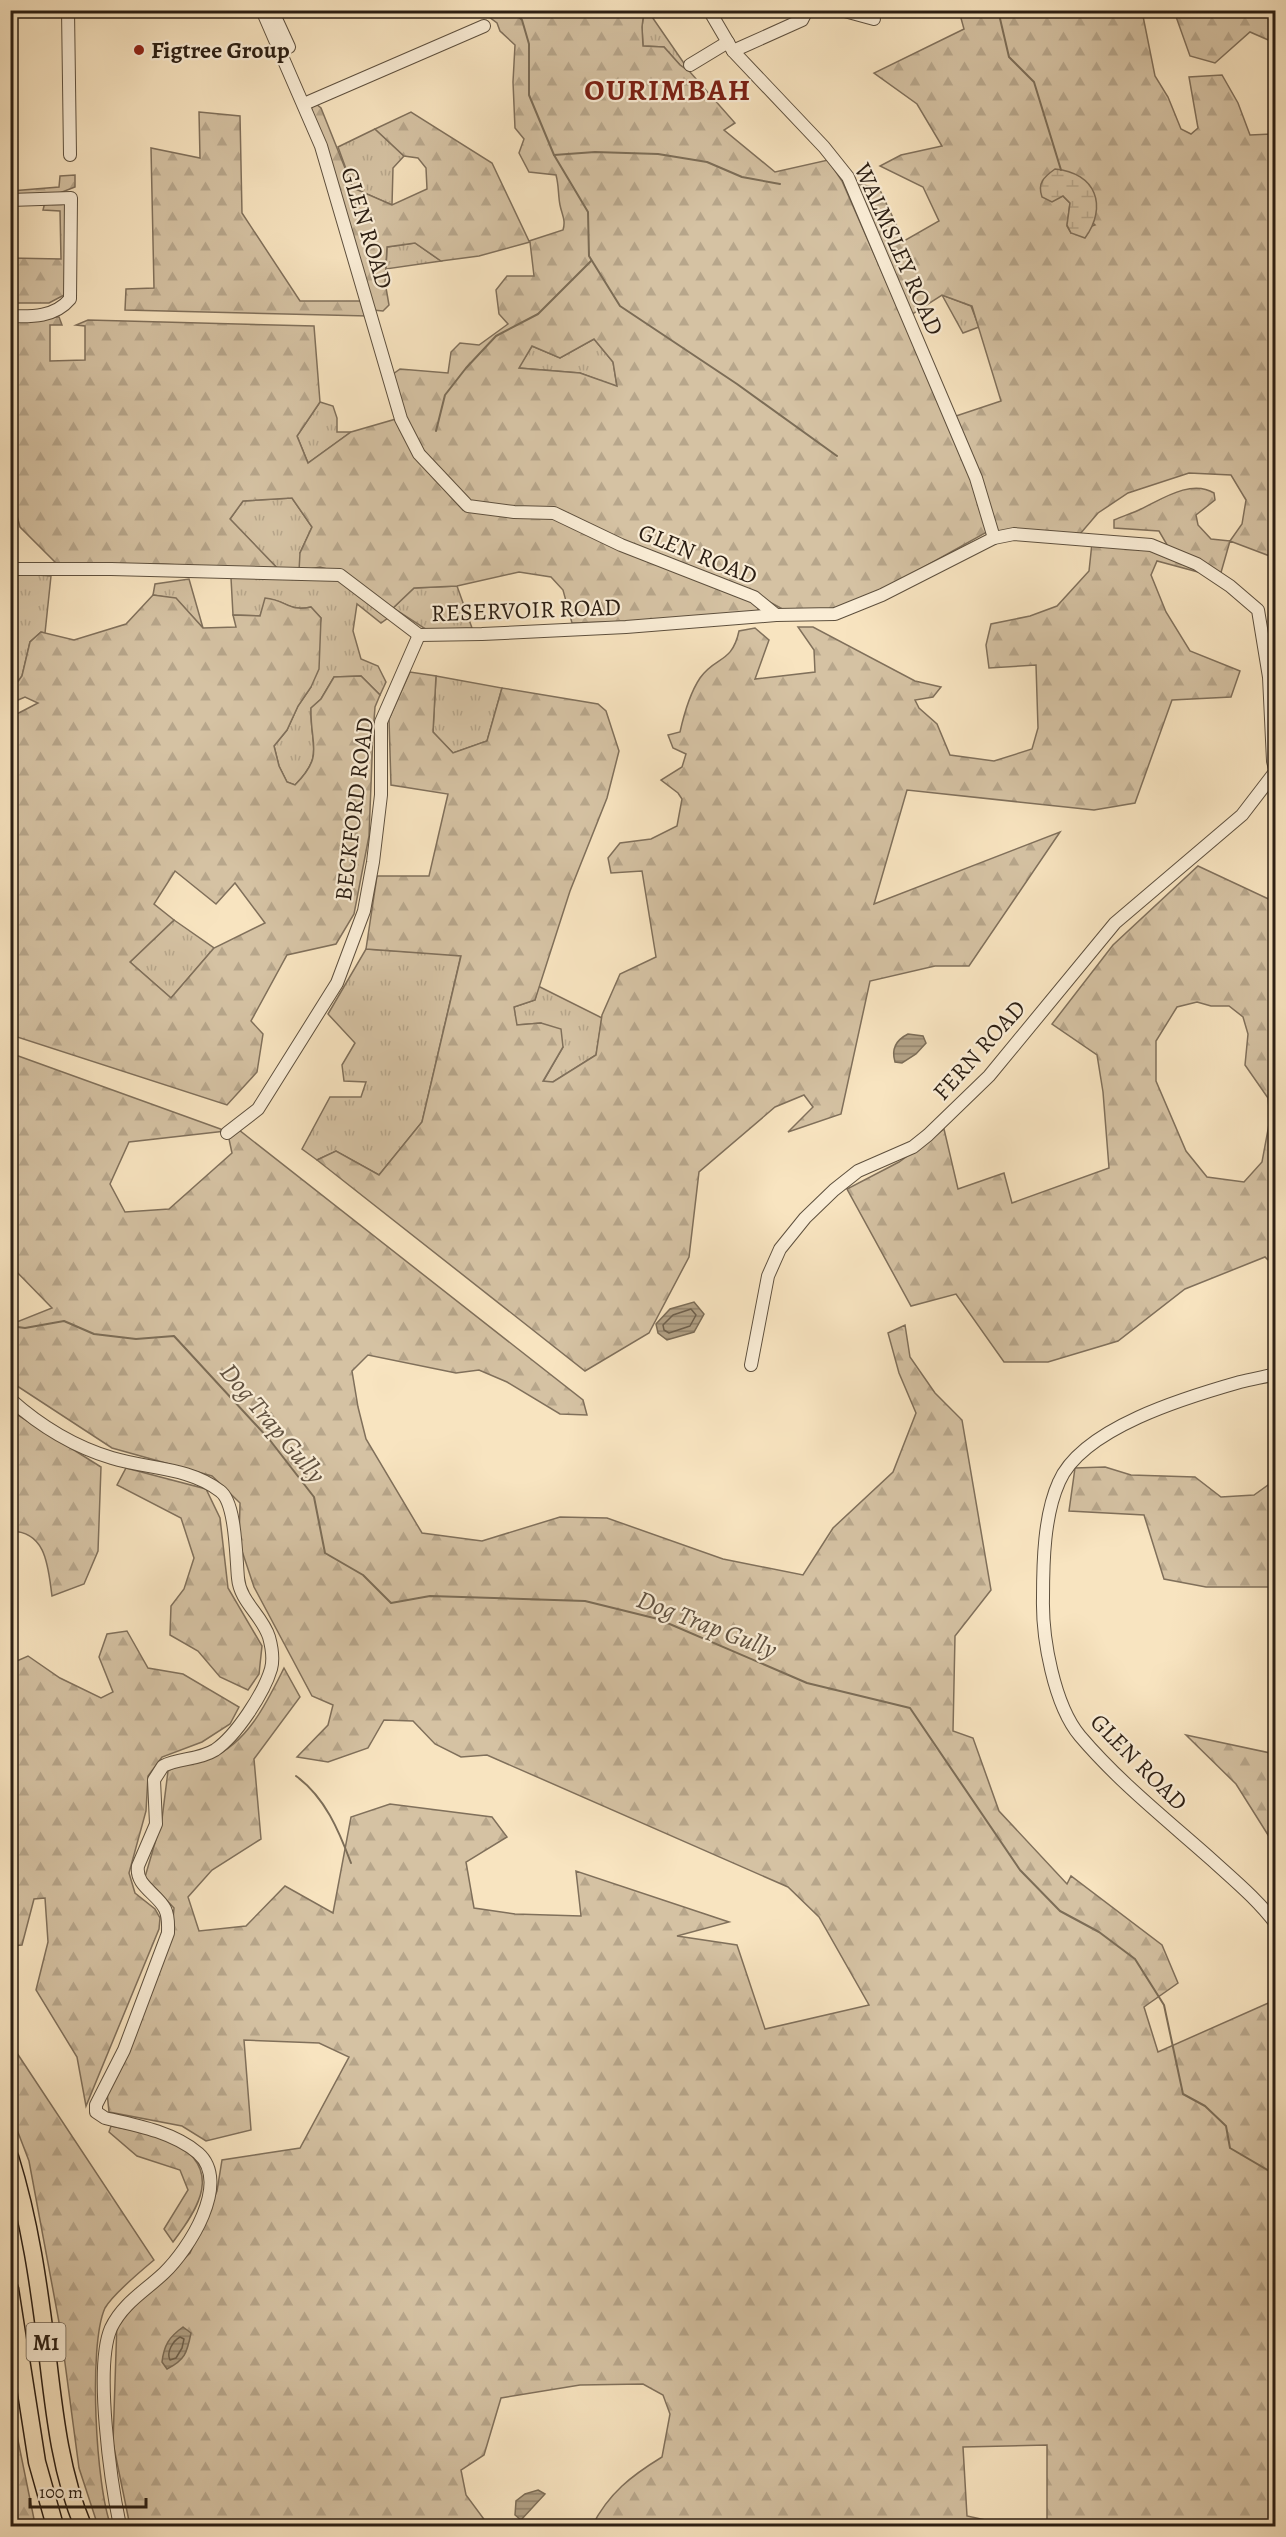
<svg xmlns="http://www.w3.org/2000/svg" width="1286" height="2537" viewBox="0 0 1286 2537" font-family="Alegreya,serif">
<defs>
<pattern id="grass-tufts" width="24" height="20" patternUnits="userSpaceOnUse" patternTransform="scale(1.5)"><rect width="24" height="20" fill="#d5c2a3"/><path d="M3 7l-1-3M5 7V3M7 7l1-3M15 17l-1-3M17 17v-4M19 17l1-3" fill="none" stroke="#b7a68b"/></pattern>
<pattern id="forest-firs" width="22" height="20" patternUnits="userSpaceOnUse" patternTransform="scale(1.5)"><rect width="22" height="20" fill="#d5c2a3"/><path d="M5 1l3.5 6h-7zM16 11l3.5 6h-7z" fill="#b7a68b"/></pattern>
<pattern id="wetland-marsh" width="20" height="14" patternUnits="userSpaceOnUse" patternTransform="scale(1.5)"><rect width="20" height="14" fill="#d5c2a3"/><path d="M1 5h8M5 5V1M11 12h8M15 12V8" fill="none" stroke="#b7a68b"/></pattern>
<pattern id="water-rules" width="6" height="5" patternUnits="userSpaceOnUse" patternTransform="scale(1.5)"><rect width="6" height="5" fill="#b2a185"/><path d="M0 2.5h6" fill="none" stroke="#91836c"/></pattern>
</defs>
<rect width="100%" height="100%" fill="#f8e4c0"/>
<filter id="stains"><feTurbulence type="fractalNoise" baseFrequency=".00333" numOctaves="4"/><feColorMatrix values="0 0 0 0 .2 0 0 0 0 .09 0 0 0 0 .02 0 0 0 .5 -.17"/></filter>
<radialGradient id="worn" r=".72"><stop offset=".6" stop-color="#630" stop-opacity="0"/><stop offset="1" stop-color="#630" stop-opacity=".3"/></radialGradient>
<g fill="url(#grass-tufts)" stroke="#80705b" stroke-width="1.5">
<path d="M644 11H648L690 72 680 65 664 47 643 46 642 27Z"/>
<path d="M375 129 404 156 393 168 392 205 353 188 338 147Z"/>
<path d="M415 243 441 261 386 269 387 247Z"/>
<path d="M942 295 971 306 979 327 963 333Z"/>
<path d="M594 339 613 362 617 387 580 373 518 368 532 346 560 358Z"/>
<path d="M320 402 333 406 337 418V432H351L308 463 297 436Z"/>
<path d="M292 498 312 527 300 553 320 567 345 574 280 571 230 519 243 501Z"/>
<path d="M11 573 51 576 45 633 41 632 30 642 22 676 11 691Z"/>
<path d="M231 578 342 579 388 618 381 623 357 604 353 631 361 659 378 666 386 682 380 695 361 676 334 677 321 699 311 708C310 747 325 754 295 785L287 782 279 766 274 746 287 730 298 706 311 687 321 618 311 607C288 612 287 600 266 599L260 616 233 615Z"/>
<path d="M189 579 203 628 176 599 153 595 155 584Z"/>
<path d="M457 586 472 628 427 630 393 608 414 588Z"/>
<path d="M436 676 502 688 487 741 453 753 433 732Z"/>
<path d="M174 920 214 948 171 998 130 962Z"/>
<path d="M366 949 461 955 422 1122 379 1175 336 1151 317 1160 302 1149 330 1097H361L366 1082 344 1081 342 1065 355 1043 328 1014Z"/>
<path d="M538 986 602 1018 596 1055 553 1082H543L563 1047 541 1023 516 1025 514 1007 535 1000Z"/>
</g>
<g fill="url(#forest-firs)" stroke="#80705b" stroke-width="1.5" fill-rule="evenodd">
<path d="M481 11H644L642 27 643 46 664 47 680 65 690 72 735 123 724 130 775 172 828 160 842 181 973 480 987 532 881 591 835 609 788 612 755 594 675 565 553 508H512L469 502 422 451 403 418 389 377 400 369 448 373 451 352 460 343 479 345 508 324 499 314 496 290 507 276H534L530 242 479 256 441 261 415 243 387 247 385 282 389 305 383 311 373 310 311 107 316 104 321 108 353 188 392 205 427 189 426 168 418 158 404 156 375 129 411 112 492 163 529 241 563 230C566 220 562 215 560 205 558 195 559 186 556 175L529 172 519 153 524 139 515 128 513 82 515 45 500 31 497 23ZM594 339 613 362 617 386 580 373 519 368 532 346 560 358Z"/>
<path d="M959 11H1142L1155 76 1168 97 1181 129 1191 134 1198 128 1189 77 1222 75 1238 103 1250 135 1275 134V558L1230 541 1220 576 1170 550 1159 531 1114 528V520C1123 516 1133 513 1141 509 1162 499 1191 479 1214 493L1215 500 1196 515 1198 525 1211 539 1230 541 1242 524 1246 500 1231 475 1189 473 1128 493 1098 513 1080 534H996L953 417 1001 401 972 306 942 295 911 315 857 184 879 188 904 241 939 221 923 187 880 166 901 155 942 146 917 104 874 73 964 29ZM1063 196 1095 225 1071 233 1067 226 1070 203Z"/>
<path d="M1174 11H1275V43L1250 32 1215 63 1190 56Z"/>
<path d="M199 112 240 116 242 213 300 301H363L368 316 125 310 126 289 154 288 151 148 200 158Z"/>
<path d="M75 175V187L57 194 11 196V191L59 187 60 176Z"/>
<path d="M65 201 66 294 49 303H11V258L61 259 60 211 43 210 45 202Z"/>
<path d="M10 315 59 317 62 325H50V361L85 360V326L76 325 88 320 314 326 320 402 297 436 308 463 351 432 396 419 414 456 463 510 553 516 754 600 759 609 755 612 645 621 572 623 563 590 551 577 519 572 457 586 414 588 393 608 345 574 320 567 299 571 300 553 312 527 292 498 243 501 230 519 280 571 162 564 58 565 20 527 11 494Z"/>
<path d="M1092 543 1151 547 1198 567V572L1157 561 1151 575 1166 612 1190 651 1240 671 1231 697 1172 700 1135 803 1094 810 907 790 874 904 1060 832 969 966H935L870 981 841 1114 788 1132 813 1107 804 1095 775 1107 699 1172 689 1257 649 1333 585 1371 317 1160 336 1151 379 1175 422 1122 461 956 366 949 377 876H429L448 794 391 785 389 719 410 672 436 676 433 732 453 753 487 741 502 688 598 704 606 711 619 751 607 798 570 891 535 1000 514 1007 517 1025 541 1023 561 1029 563 1047 543 1081 553 1082 596 1055 602 1015 620 974 656 957 642 871 611 873 608 858 620 843 651 839 677 826 682 799 678 793 661 780 682 767 686 754 673 748 668 735 680 732C684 714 690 693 700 678 715 656 732 664 739 631L755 628 769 640 755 679 815 672 814 650 798 627H813L915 681 941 687 933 697 915 700 919 708 937 724 950 755 994 761 1032 749 1038 728 1036 665 989 668 986 645 991 624 1030 616 1057 606 1089 571Z"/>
<path d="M153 595 176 598 203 628 236 627 233 615 260 616 265 598C287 600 288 612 311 607L321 618 319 669 311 687 298 706 287 730 274 746 279 766 287 782 295 785C325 755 310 746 311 708L321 699 334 677 361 676 380 695 375 707 373 734 369 836 354 914 336 944 287 955 251 1021 263 1034 257 1072 227 1105 11 1035V717L38 703 25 697 11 703V691L22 676 30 642 41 632 74 640 126 624ZM175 871 216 904 235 883 265 923 214 948 171 998 130 962 174 920 154 904Z"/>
<path d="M1198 866 1275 902V1267L1265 1257 1185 1289 1118 1341 1048 1362H1004L956 1294 911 1306 847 1189 899 1162 944 1129 958 1189 1004 1173 1012 1203 1109 1168 1103 1092 1097 1055 1052 1024 1113 945ZM1197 1002 1211 1006H1229L1243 1017 1248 1034 1245 1065 1268 1098 1270 1119 1262 1162 1244 1182 1207 1177 1186 1151 1156 1081V1041L1177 1007Z"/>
<path d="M10 1053 226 1131 129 1142 110 1184 125 1212 169 1209 232 1153 229 1139 239 1130 583 1400 587 1415 560 1414 507 1382 479 1370 456 1373 368 1355 352 1371 358 1407 366 1439 422 1533 482 1541 560 1517 607 1518 723 1559 803 1575 833 1528 893 1472 916 1413 899 1373 888 1333 905 1325 910 1357 935 1393 962 1420 991 1590 955 1636 953 1731 973 1738 999 1811 1067 1884 1071 1876 1162 1945 1178 1983 1144 2007 1158 2052 1275 2000V2062L1271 2089 1276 2092 1275 2526H1047V2445L963 2447 967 2516 1013 2526H592C609 2493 631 2476 662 2457L670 2414 663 2395 643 2384 580 2385 501 2398 484 2455 461 2470 466 2495 489 2526H130L113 2443 117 2322 190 2253 217 2191 222 2160 300 2148 349 2057 319 2043 244 2040 251 2130 206 2141 182 2126 109 2112 107 2092 173 1919 174 1908 145 1877 162 1819 168 1771C182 1762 198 1764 212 1757 248 1743 268 1700 284 1668L300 1697 254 1759 261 1839 212 1870 188 1897 199 1931 246 1926 285 1886 333 1913 351 1817 390 1804 492 1817 507 1837 466 1862 474 1908 515 1914 581 1916 576 1871 729 1922 677 1936 737 1945 765 2029 869 2005 819 1917 788 1887 487 1755 461 1757 435 1744 413 1721 384 1720 368 1748 328 1762 297 1757 328 1725 333 1705 312 1696 254 1587 239 1542 240 1503 212 1476 112 1448 11 1382V1318L17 1322 52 1308 11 1266Z"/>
<path d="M10 1410 101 1467 98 1551 84 1584 52 1596C48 1567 47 1532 11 1531Z"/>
<path d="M1105 1467 1131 1475 1195 1477 1221 1497 1254 1495 1275 1480V1587H1206L1164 1579 1144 1515 1069 1511 1075 1468Z"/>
<path d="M126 1468 206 1489 220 1518 228 1588 262 1646 259 1674 248 1690 220 1677 198 1651 170 1635 171 1606 184 1589 194 1558 181 1518 117 1485Z"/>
<path d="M127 1631 148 1668 183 1674 239 1707 230 1724 202 1742 162 1757 148 1776 146 1811 129 1873 135 1893 155 1909 160 1918 159 1929 86 2106 77 2057 36 1990 48 1942 45 1898 34 1899 22 1945 11 1946 10 1664 28 1656 60 1678 101 1698 113 1692 99 1657 107 1634Z"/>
<path d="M1186 1735 1275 1754V1846L1236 1784Z"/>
<path d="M11 2044 154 2260C142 2270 112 2296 105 2308 88 2345 96 2488 111 2526H98L79 2468 61 2333 29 2161 11 2114Z"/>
<path d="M111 2126C131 2130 156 2133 174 2142 223 2170 199 2208 173 2242L164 2229 188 2190 180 2170 137 2156 109 2132Z"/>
<path d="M10 2401 34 2519 19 2526H11Z"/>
</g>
<path fill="url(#wetland-marsh)" stroke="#80705b" stroke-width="1.5" d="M1055 169C1096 173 1108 206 1085 238L1071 233 1067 225 1070 203 1063 196 1052 202 1042 197C1037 183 1044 177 1055 169Z"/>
<g fill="url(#water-rules)" stroke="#7c6d57" stroke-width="1.5">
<path d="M908 1034 923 1036 926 1043 916 1054 902 1063 895 1062C891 1049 896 1040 908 1034Z"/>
<path d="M694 1302 704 1314 694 1332 667 1340 658 1333 656 1324 670 1309Z"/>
<path d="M183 2327 191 2333C187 2353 185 2360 167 2369L162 2362C164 2345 169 2337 183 2327Z"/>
<path d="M538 2490 545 2494 521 2520 515 2515 516 2501 525 2494Z"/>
</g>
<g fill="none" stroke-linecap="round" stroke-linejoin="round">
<g stroke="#6e604c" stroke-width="1.5">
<path d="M691 1309 696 1315 690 1326 669 1333 664 1330 663 1325 673 1315Z"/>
<path d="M180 2337 184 2339 182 2348 176 2358 170 2360C166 2352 173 2341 180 2337Z"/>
</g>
<g stroke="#7c6d57" stroke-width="2">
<path d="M513 10 522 20 529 44V95L554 155 588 212 589 256 620 306 737 384 837 456"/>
<path d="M998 10 1009 57 1034 82 1061 170"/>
<path d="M554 155 595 152 658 154 707 162 742 177 780 184"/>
<path d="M436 431 445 395 466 368 496 336 538 314 591 261"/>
<path d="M10 1326 25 1328 64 1321 94 1334 136 1339 174 1336 269 1439 314 1497 325 1553 363 1575 391 1603 430 1596 585 1601 658 1619 807 1683 910 1708 1020 1870 1060 1911 1099 1932 1135 1959 1164 2005 1183 2094 1205 2106 1226 2126 1230 2148 1276 2175"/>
<path d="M296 1776C325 1797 339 1831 351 1863"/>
</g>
<g stroke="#5e503e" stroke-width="14">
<g id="minor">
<path d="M68 10 70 155"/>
<path d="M262 10 321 146 401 419 419 454 468 506 514 512 554 513 621 545 754 597 776 615 835 614 882 595 994 538 1014 534 1151 545 1197 564 1230 586 1258 610 1269 677 1273 761 1276 773"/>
<path d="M272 10 289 47"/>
<path d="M709 10 733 51 824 147 848 177 976 478 994 538"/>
<path d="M841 10 874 19"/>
<path d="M733 51 802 20 807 10"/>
<path d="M690 65 728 42"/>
<path d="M304 104 484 26"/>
<path d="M10 200 71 198 70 299C55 317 32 317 10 316"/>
<path d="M10 569H111L340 575 419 635 482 634 626 627 776 615"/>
<path d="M227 1133 258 1109 337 983 364 911 373 862 381 795V722L419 635"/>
<path d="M751 1365 768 1276 780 1249 805 1218 834 1190 858 1171 913 1147 928 1135 989 1076 1115 923 1242 815 1275 772"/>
<path d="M1276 1374C1264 1377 1252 1379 1240 1382 1187 1397 1082 1428 1059 1482 1044 1515 1043 1562 1043 1598 1042 1638 1054 1705 1080 1736 1119 1782 1167 1820 1212 1860 1235 1881 1257 1899 1276 1924"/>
<path d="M10 1399C39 1425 75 1447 112 1458 148 1469 189 1467 220 1491 236 1502 236 1558 238 1578 240 1602 262 1615 269 1637 272 1648 274 1658 271 1669 264 1693 236 1736 215 1750 199 1760 179 1758 163 1766L154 1780 156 1824 138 1866C135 1886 157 1893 165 1909 169 1917 168 1925 168 1933L124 2050 96 2105V2112L105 2118C136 2125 173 2132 198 2153 232 2183 188 2250 164 2273 145 2291 123 2303 111 2328 94 2367 111 2483 120 2526"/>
</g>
</g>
<g stroke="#2b1e13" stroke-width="19">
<g id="highway">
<path d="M10 2157C30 2221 39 2286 47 2351 54 2410 60 2472 83 2526"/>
<path d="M10 2289 37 2462 55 2526"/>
</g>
</g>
<use href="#minor" stroke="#faedd6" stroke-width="12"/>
<use href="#highway" stroke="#f8e4c0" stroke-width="16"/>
</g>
<circle fill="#8f2418" stroke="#faedd6" stroke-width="2" cx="139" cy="50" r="6"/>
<g text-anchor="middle" stroke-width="4.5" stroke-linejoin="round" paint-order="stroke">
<rect fill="#faedd6" stroke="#695c4e" stroke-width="1.5" x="26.5" y="2323" width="39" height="38" rx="4.5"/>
<g font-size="22" font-weight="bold" fill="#2b1e13">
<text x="46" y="2350">M1</text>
</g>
<g font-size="24" font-weight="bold" fill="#2b1e13" stroke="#faedd6" text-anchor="start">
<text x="151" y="58">Figtree Group</text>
</g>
<g font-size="24" fill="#2b1e13" stroke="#faedd6">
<text transform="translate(367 228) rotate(73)" y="8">GLEN ROAD</text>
<text transform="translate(899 249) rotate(66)" y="8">WALMSLEY ROAD</text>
<text transform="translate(698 554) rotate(22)" y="8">GLEN ROAD</text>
<text transform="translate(526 610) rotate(-2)" y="8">RESERVOIR ROAD</text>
<text transform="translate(354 809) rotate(-83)" y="8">BECKFORD ROAD</text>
<text transform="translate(979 1050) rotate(-48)" y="8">FERN ROAD</text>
<text transform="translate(1139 1762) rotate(45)" y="8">GLEN ROAD</text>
</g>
<g font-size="26" font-style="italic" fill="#615241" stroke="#faedd6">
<text transform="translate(273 1423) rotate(50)" y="9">Dog Trap Gully</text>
<text transform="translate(707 1624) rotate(21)" y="9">Dog Trap Gully</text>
</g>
<g font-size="30" font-weight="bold" letter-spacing="1.5" fill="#7a1f14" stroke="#faedd6">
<text x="668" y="100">OURIMBAH</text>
</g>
</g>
<rect width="1286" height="2537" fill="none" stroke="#f8e4c0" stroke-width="36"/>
<rect x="12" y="12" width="1262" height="2513" fill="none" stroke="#2b1e13" stroke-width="3"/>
<rect x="18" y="18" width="1250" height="2501" fill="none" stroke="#2b1e13" stroke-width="1.5"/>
<path d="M30 2498v9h116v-9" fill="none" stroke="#2b1e13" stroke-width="3"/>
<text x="39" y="2498" font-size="18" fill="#2b1e13" stroke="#faedd6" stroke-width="4.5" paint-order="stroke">100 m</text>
<rect width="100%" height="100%" filter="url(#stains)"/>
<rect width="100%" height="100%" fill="url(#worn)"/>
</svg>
